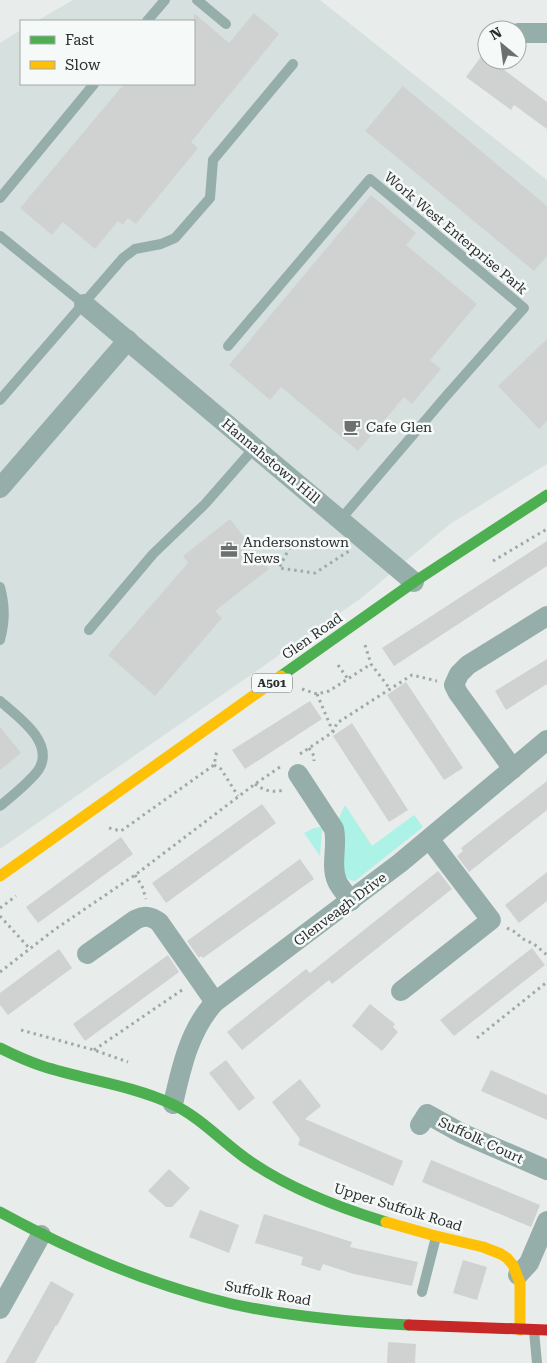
<svg xmlns="http://www.w3.org/2000/svg" width="547" height="1363" viewBox="0 0 547 1363" font-family="'Roboto Serif',serif">
<rect width="100%" height="100%" fill="#e8eceb"/>
<path fill="#d6e0de" d="M73 0H320L547 180V464L450 524 360 599 0 849V43L21 30V84H194V21H37Z"/>
<g fill="#acf2e7">
<path d="M345 805 372 846 414 815 423 827 355 881 350 880 344 875 342 833 339 818Z"/>
<path d="M320 827 322 829 320 856 304 833 314 828Z"/>
</g>
<g fill="#d0d2d2">
<path d="M194 13 229 43 254 13 279 34 191 142 198 148 136 224 128 218 123 225 118 221 95 249 63 222 52 235 20 208 124 84H194Z"/>
<path d="M483 54 487 57V60H491L547 102V129L514 105 511 110 466 77Z"/>
<path d="M403 86 547 206V256L534 271 365 131Z"/>
<path d="M371 195 416 233 406 245 477 304 430 360 441 369 412 404 404 397 358 451 281 387 270 400 229 365Z"/>
<path d="M547 339V421L539 429 498 386Z"/>
<path d="M230 519 269 569 215 611 222 618 155 696 108 655 188 563 183 556Z"/>
<path d="M547 541V566L394 666 382 648Z"/>
<path d="M547 659V684L506 710 495 691Z"/>
<path d="M406 682 463 768 444 780 387 695Z"/>
<path d="M310 701 322 719 245 769 232 750Z"/>
<path d="M352 723 408 810 389 822 333 736Z"/>
<path d="M0 727 21 753 0 770Z"/>
<path d="M547 781V810L469 872 457 856 463 851 461 848Z"/>
<path d="M262 804 276 823 166 903 152 883Z"/>
<path d="M121 837 133 854 38 923 26 907Z"/>
<path d="M300 859 314 879 203 958 201 956 199 958 187 941Z"/>
<path d="M438 871 452 889 332 984 329 980 242 1050 227 1032 306 969 310 973Z"/>
<path d="M547 872V901L519 923 505 905Z"/>
<path d="M532 948 545 965 454 1036 440 1020Z"/>
<path d="M59 949 72 968 8 1015 0 1005V993Z"/>
<path d="M168 955 179 972 85 1041 73 1024Z"/>
<path d="M370 1004 395 1024 393 1027 398 1032 382 1051 352 1026Z"/>
<path d="M226 1060 255 1098 239 1111 209 1073Z"/>
<path d="M491 1070 547 1095V1120L481 1091Z"/>
<path d="M300 1079 321 1106 305 1119 403 1161 393 1186 298 1145 300 1139 272 1102Z"/>
<path d="M431 1160 540 1205 531 1227 422 1182Z"/>
<path d="M169 1169 190 1188 172 1207H166L148 1191Z"/>
<path d="M200 1210 239 1225 229 1253 189 1237Z"/>
<path d="M264 1214 352 1242 350 1247 418 1262 412 1286 354 1274 323 1264 320 1271 301 1265 303 1257 255 1243Z"/>
<path d="M463 1260 487 1267 477 1300 453 1293Z"/>
<path d="M51 1281 74 1294 57 1326 56 1325 35 1363H5Z"/>
<path d="M388 1342 416 1344 415 1363H387Z"/>
</g>
<g fill="none" stroke-linecap="round" stroke-linejoin="round">
<g stroke="#9cabaa" stroke-width="3" stroke-dasharray="2.5 4" stroke-linecap="butt">
<path d="M290 547 279 568 315 573 349 551"/>
<path d="M493 561 547 529"/>
<path d="M365 645 371 664 390 689"/>
<path d="M338 665 348 679"/>
<path d="M302 689 317 694 329 691 371 664"/>
<path d="M317 694 333 732"/>
<path d="M309 748 314 756V761"/>
<path d="M300 754 333 732 337 723 412 675 437 681"/>
<path d="M214 765 221 769 238 796"/>
<path d="M255 784C264 791 273 793 284 790"/>
<path d="M109 828 121 831 214 765 217 750"/>
<path d="M135 875 142 886 146 899"/>
<path d="M0 908 16 896"/>
<path d="M0 916 30 949"/>
<path d="M507 928 517 933 521 938 534 944 547 955"/>
<path d="M0 972 54 930 135 875 255 784 280 767"/>
<path d="M21 1030 94 1050 128 1062"/>
<path d="M477 1038 547 982"/>
<path d="M94 1050 182 990"/>
</g>
<g stroke="#96aeaa" stroke-width="10">
<path d="M197 0 226 24"/>
<path d="M147 21 165 0"/>
<path d="M0 198 94 84"/>
<path d="M0 236 84 304"/>
<path d="M228 346 370 179 524 308 447 395 341 519"/>
<path d="M0 400 123 258 135 249 161 244 175 238 210 198 213 160 293 64"/>
<path d="M0 587C5 606 5 621 0 640"/>
<path d="M89 630 153 554 205 504 255 447"/>
<path d="M0 701C17 716 55 742 39 769 32 780 11 797 0 806"/>
<path d="M422 1292 436 1237"/>
<path d="M534 1331 537 1363"/>
</g>
<g stroke="#96aeaa" stroke-width="20">
<path d="M518 33H547"/>
<path d="M84 304 414 582"/>
<path d="M0 488 128 340"/>
<path d="M513 769 458 693 454 685 459 674 468 665 547 616"/>
<path d="M298 774 334 829C338 846 330 865 337 881 340 888 347 895 351 901"/>
<path d="M87 954 135 920C145 915 150 916 159 922L215 1002"/>
<path d="M401 991 491 920 430 840"/>
<path d="M173 1104C181 1069 189 1030 215 1002L400 863 547 740"/>
<path d="M420 1125 427 1114 461 1133 547 1170"/>
<path d="M518 1275 529 1263 547 1221"/>
<path d="M0 1309 41 1235"/>
</g>
<g stroke="#4caf50" stroke-width="11">
<path d="M281 676 414 582 547 495"/>
<path d="M0 1048C14 1055 27 1061 42 1066 85 1080 131 1085 172 1104 202 1118 224 1144 251 1162 292 1190 340 1208 386 1222"/>
<path d="M0 1212C73 1252 151 1285 232 1304 291 1317 350 1322 409 1325"/>
</g>
<g stroke="#ffc107" stroke-width="11">
<path d="M0 876 281 676"/>
<path d="M386 1222 432 1235 483 1247 501 1254 507 1258 513 1265 520 1283V1330"/>
</g>
<path stroke="#c62828" stroke-width="11" d="M409 1325 547 1330"/>
</g>
<defs>
<g id="cafe-bare" transform="scale(1.35)"><path d="M-5.5-4.5H6V0H3Q3 3.5 0 3.5H-2.5Q-5.5 3.5-5.5 0ZM3-3.2v2h1.7v-2ZM-6 4.5H4V6H-6Z" fill="#6e7070" stroke="#f5faf9" stroke-width="2.5" paint-order="stroke"/></g>
<g id="office-bare" transform="scale(1.35)"><path d="M-6-3h4V-5.5h4V-3h4V5H-6ZM-1-4.5V-3h2v-1.5ZM-6 0V1H6V0Z" fill="#6e7070" stroke="#f5faf9" stroke-width="2.5" paint-order="stroke"/></g>
</defs>
<g fill-rule="evenodd">
<use href="#cafe-bare" x="352" y="427"/>
<use href="#office-bare" x="229" y="550"/>
</g>
<g text-anchor="middle" stroke-width="5" stroke-linejoin="round" paint-order="stroke">
<rect fill="#f5faf9" stroke="#686b6a" stroke-width="1" x="252" y="673.5" width="40" height="19" rx="4"/>
<g font-size="12" font-weight="bold" fill="#2c2e2d">
<text x="272" y="687">A501</text>
</g>
<g font-size="14" fill="#2c2e2d" stroke="#f5faf9">
<text transform="translate(456 233) rotate(40)" y="5">Work West Enterprise Park</text>
<text transform="translate(271 461) rotate(40)" y="5">Hannahstown Hill</text>
<text transform="translate(312 636) rotate(-35)" y="5">Glen Road</text>
<text transform="translate(340 909) rotate(-37)" y="5">Glenveagh Drive</text>
<text transform="translate(481 1140) rotate(25)" y="5">Suffolk Court</text>
<text transform="translate(398 1207) rotate(17)" y="5">Upper Suffolk Road</text>
<text transform="translate(268 1293) rotate(10)" y="5">Suffolk Road</text>
</g>
<g font-size="14" fill="#2c2e2d" stroke="#f5faf9" text-anchor="start">
<text x="366" y="432">Cafe Glen</text>
<text x="243" y="547">Andersonstown<tspan x="243" dy="16">News</tspan></text>
</g>
</g>
<rect x="20" y="20" width="175" height="65" fill="#f5faf9" stroke="#a5a8a7"/>
<rect x="30" y="36" width="25" height="8" fill="#4caf50" stroke="#a5a8a7"/>
<text x="65" y="45" font-size="15" fill="#2c2e2d">Fast</text>
<rect x="30" y="61" width="25" height="8" fill="#ffc107" stroke="#a5a8a7"/>
<text x="65" y="70" font-size="15" fill="#2c2e2d">Slow</text>
<g transform="translate(502 45) rotate(331)"><circle r="24" fill="#f5faf9" stroke="#a5a8a7"/>
<path d="M0-4L9 19L0 12L-9 19Z" fill="#6e7070"/>
<text y="-8" font-size="14" font-weight="bold" text-anchor="middle" fill="#2c2e2d">N</text>
</g>
</svg>
